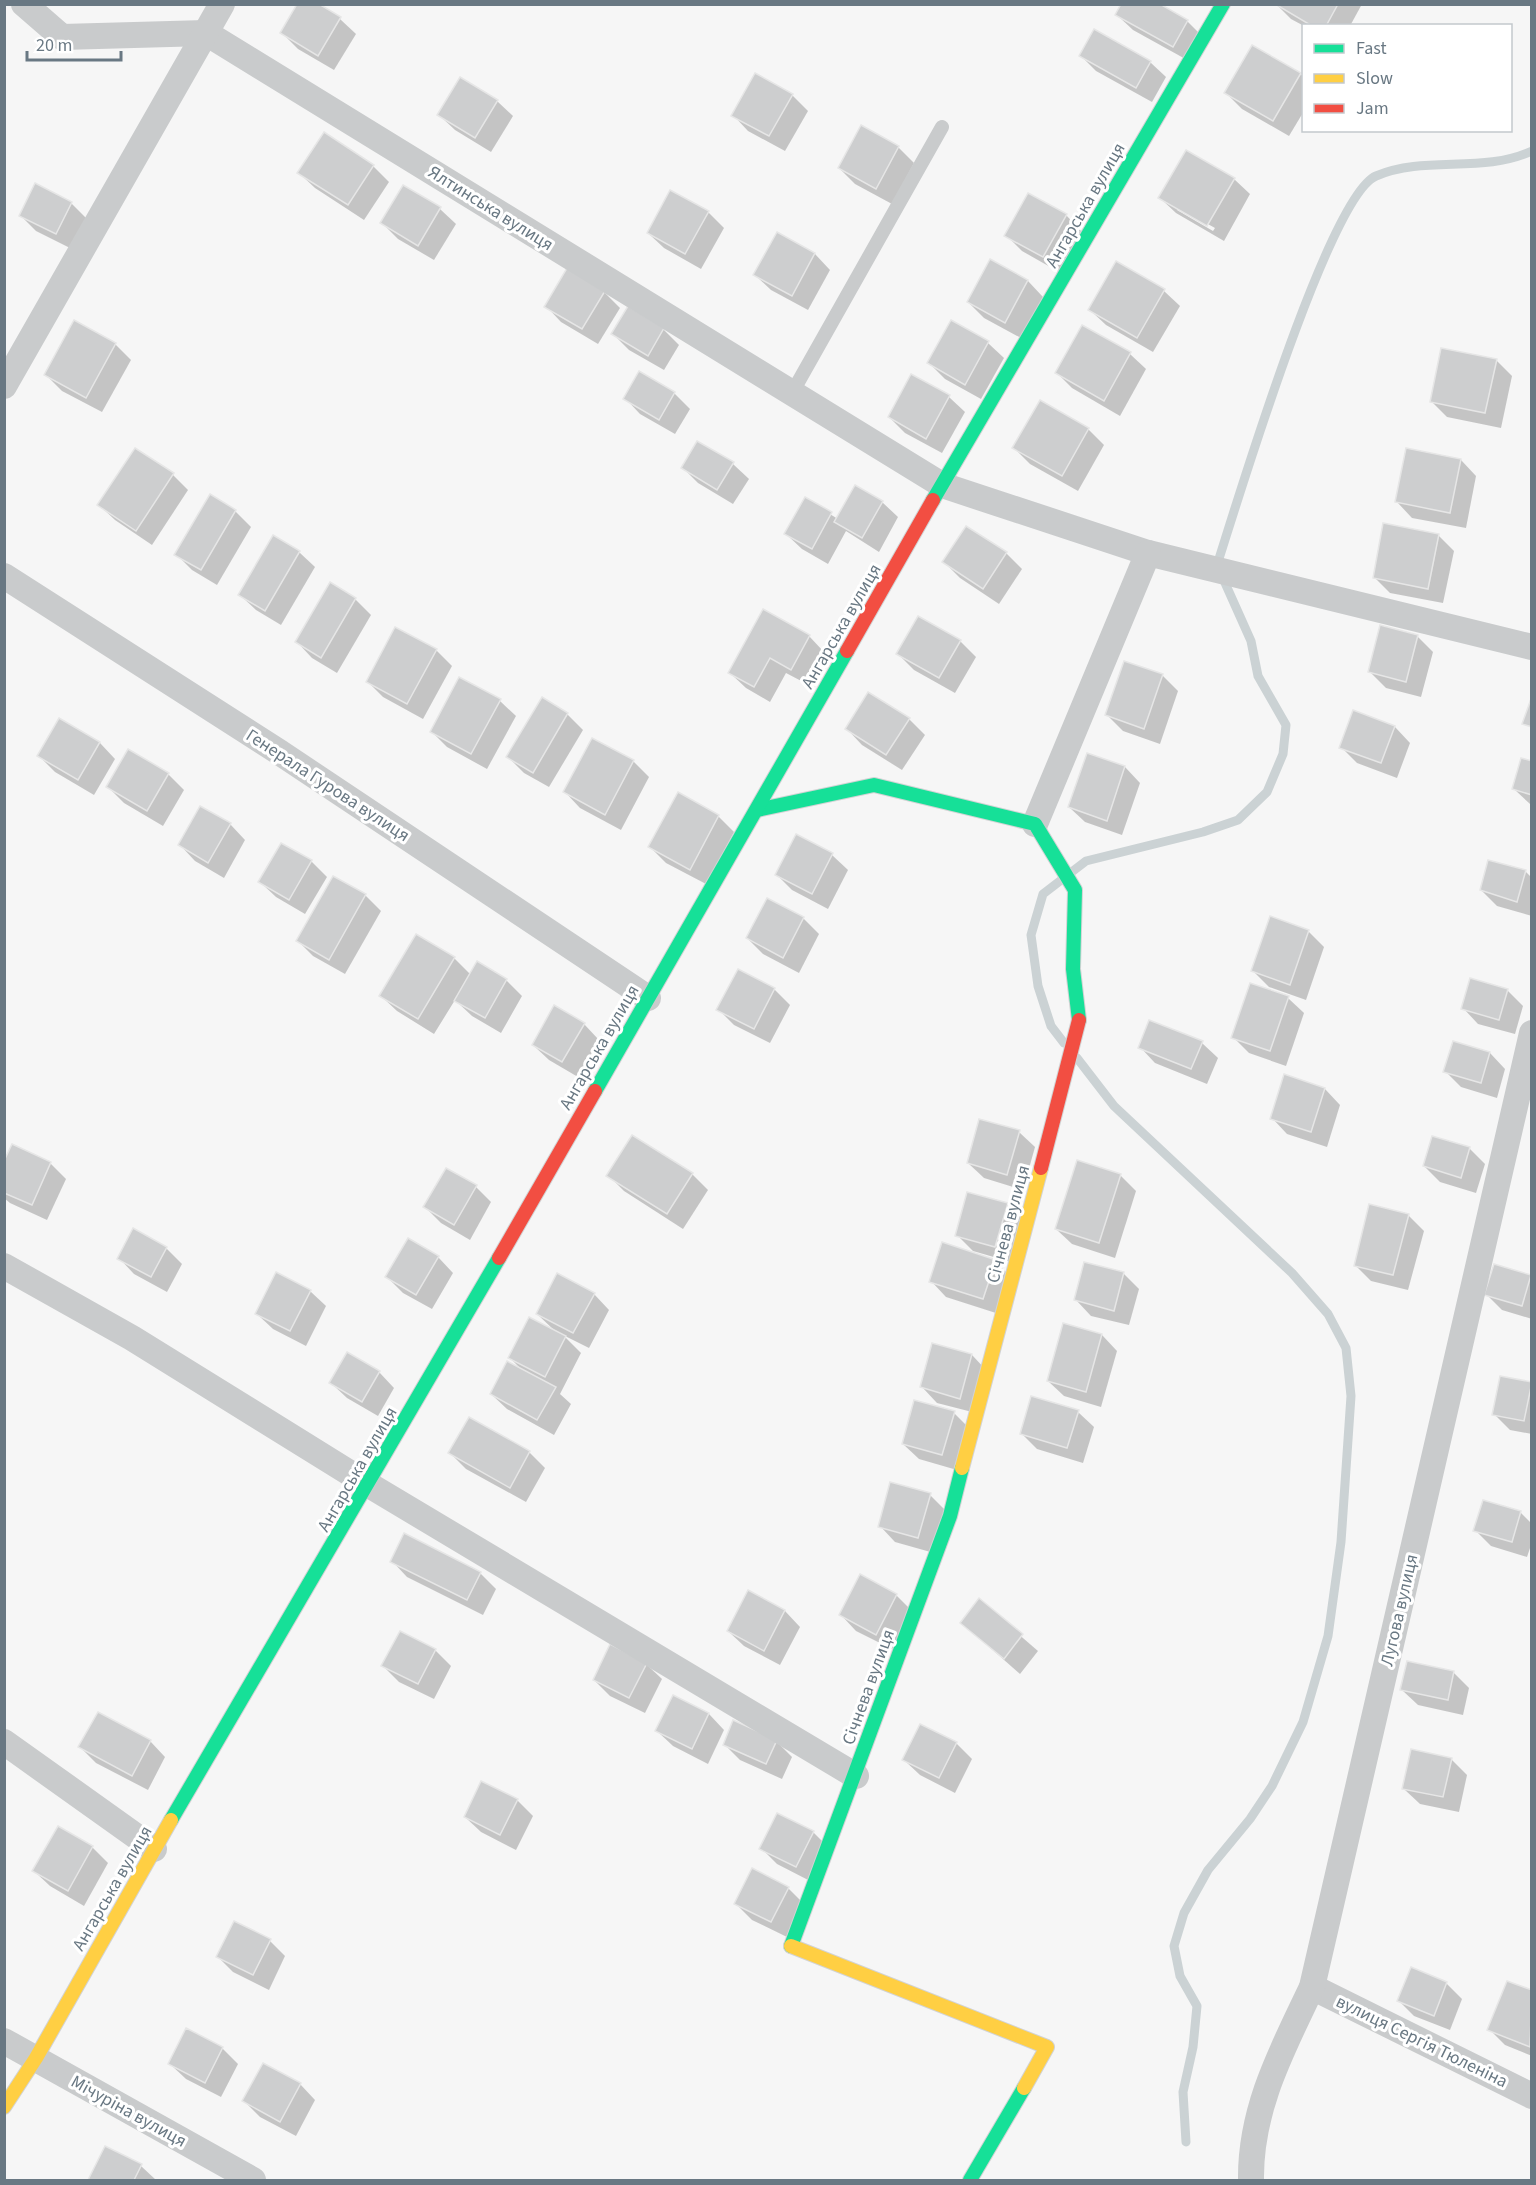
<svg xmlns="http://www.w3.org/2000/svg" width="1536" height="2185" viewBox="0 0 1536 2185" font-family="'Source Sans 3',sans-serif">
<rect width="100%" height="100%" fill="#f6f6f6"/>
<g fill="#0003" fill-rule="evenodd">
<path d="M1276 4H1362L1350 26H1304L1291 19Z"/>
<path d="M1117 15 1187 21 1203 37 1189 61 1133 30Z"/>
<path d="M340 19 356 34 334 70 298 49 282 33Z"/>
<path d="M1081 56 1150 62 1166 77 1152 102 1096 71Z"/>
<path d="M1300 74 1304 77V111L1289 136 1242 109 1226 93Z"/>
<path d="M792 95 808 111 785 151 748 131 733 115Z"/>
<path d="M497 101 513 116 491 152 455 130 439 115Z"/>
<path d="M862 127 898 147 914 163 892 204 855 184 839 168Z"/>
<path d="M373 166 389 182 364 220 315 188 299 173Z"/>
<path d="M1234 179 1250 194 1224 241 1176 213 1160 198ZM1177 207 1215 228 1213 231 1177 210Z"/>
<path d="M404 187 440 209 456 224 434 260 398 239 382 223Z"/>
<path d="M71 203 87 219 72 249 36 231 20 215Z"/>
<path d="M708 212 724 228 701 269 664 248 648 233Z"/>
<path d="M1066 215 1081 231 1059 272 1022 251 1006 235Z"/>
<path d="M777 234 815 254 830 270 808 310 771 290 755 275Z"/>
<path d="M991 261 1028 281 1043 297 1021 338 984 318 968 302Z"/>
<path d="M1164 291 1180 306 1153 352 1106 325 1090 310Z"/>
<path d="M604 292 620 308 598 344 561 322 546 306Z"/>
<path d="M1083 327 1130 354 1146 369 1120 416 1072 388 1057 373Z"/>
<path d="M663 329 679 345 664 370 629 350 613 334Z"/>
<path d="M988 343 1004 358 981 399 945 379 929 363Z"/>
<path d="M115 344 131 360 102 412 62 391 46 375Z"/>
<path d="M1496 360 1512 376 1501 428 1447 417 1432 402Z"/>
<path d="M674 393 690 409 675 434 640 414 625 398Z"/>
<path d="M949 397 965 412 942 453 905 433 889 417Z"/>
<path d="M1088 429 1104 445 1078 491 1030 464 1014 448Z"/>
<path d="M1461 460 1476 476 1466 528 1412 518 1397 502Z"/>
<path d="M733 464 749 479 733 504 698 483 683 468Z"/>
<path d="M173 475 188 490 152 545 115 520 99 505Z"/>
<path d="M805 499 838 519 882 502 898 517 879 552 846 531 828 564 802 549 786 534Z"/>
<path d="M235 511 251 527 217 585 192 570 176 554Z"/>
<path d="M1438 535 1454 551 1443 603 1390 593 1374 577Z"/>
<path d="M299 552 315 567 281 625 256 610 240 595Z"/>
<path d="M1006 553 1022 569 999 604 960 578 944 562Z"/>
<path d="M330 584 355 599 371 615 337 673 312 658 297 642Z"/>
<path d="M809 636 824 652 807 684 786 673 770 702 746 688 730 673Z"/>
<path d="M1417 636 1433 652 1421 697 1386 688 1370 672Z"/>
<path d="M960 641 976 657 955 693 914 670 898 654Z"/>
<path d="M436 650 452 666 423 719 383 697 367 681Z"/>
<path d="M1162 675 1178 691 1160 744 1123 731 1107 715Z"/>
<path d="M500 701 516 716 487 769 447 747 432 732Z"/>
<path d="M567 714 583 730 549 787 524 773 508 757Z"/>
<path d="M909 719 925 735 902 770 862 745 847 729Z"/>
<path d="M60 720 100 743 115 759 94 795 55 772 39 756Z"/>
<path d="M1395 727 1410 743 1397 778 1357 763 1341 747Z"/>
<path d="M593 740 633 761 649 777 621 830 580 808 565 792Z"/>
<path d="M129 751 168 774 184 790 163 826 124 803 108 787Z"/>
<path d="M1125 767 1140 783 1122 835 1085 822 1069 807Z"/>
<path d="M1514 789 1531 793 1532 805 1530 804Z"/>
<path d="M718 816 734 832 706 884 666 863 650 847Z"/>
<path d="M230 824 245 840 224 878 195 861 180 845Z"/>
<path d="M797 836 832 855 848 870 828 909 792 890 777 875Z"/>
<path d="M311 861 327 877 305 914 276 897 260 882Z"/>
<path d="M1490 861 1526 872 1532 878V916L1497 906 1481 890Z"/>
<path d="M365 895 381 911 345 974 313 956 298 941Z"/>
<path d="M767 900 804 919 819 934 799 973 763 954 747 938Z"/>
<path d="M1308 931 1324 947 1306 1000 1269 987 1253 971Z"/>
<path d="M454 958 471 975 506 980 522 996 501 1033 472 1016 455 1000 434 1034 397 1011 381 996Z"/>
<path d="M774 989 790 1005 770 1043 734 1025 718 1009Z"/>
<path d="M1507 990 1523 1006 1515 1034 1478 1024 1463 1008Z"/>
<path d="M1288 998 1304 1013 1286 1066 1249 1053 1233 1037Z"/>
<path d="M584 1024 599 1040 578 1077 549 1060 533 1045Z"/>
<path d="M1202 1043 1218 1058 1207 1084 1155 1063 1140 1047Z"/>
<path d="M1490 1053 1505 1069 1497 1098 1461 1087 1445 1071Z"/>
<path d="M1325 1089 1340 1105 1327 1147 1287 1134 1272 1118Z"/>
<path d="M1019 1132 1035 1147 1023 1190 984 1178 968 1163Z"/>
<path d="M1469 1148 1485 1164 1476 1193 1440 1182 1424 1166Z"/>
<path d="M50 1163 66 1179 47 1220 10 1203 4 1198V1165Z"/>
<path d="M692 1174 708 1190 683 1229 624 1191 608 1175Z"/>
<path d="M1120 1175 1136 1191 1115 1258 1072 1244 1056 1229Z"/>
<path d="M476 1187 491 1202 470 1240 441 1223 425 1207Z"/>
<path d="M1007 1204 1023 1220 1011 1262 973 1251 957 1235Z"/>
<path d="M1408 1215 1424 1231 1408 1290 1371 1281 1355 1265Z"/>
<path d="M166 1248 182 1264 167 1292 134 1274 119 1258Z"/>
<path d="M438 1257 453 1273 432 1309 403 1293 387 1277Z"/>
<path d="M995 1261 1011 1277 999 1314 946 1297 931 1281Z"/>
<path d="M1495 1266 1532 1277V1319L1502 1310 1486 1294Z"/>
<path d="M1123 1273 1139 1289 1129 1325 1091 1316 1076 1300Z"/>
<path d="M310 1291 326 1306 306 1346 273 1329 257 1314Z"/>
<path d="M594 1294 609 1310 589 1348 563 1335 581 1353 560 1394 571 1404 554 1435 507 1409 491 1394 522 1370 509 1357 555 1331 537 1314Z"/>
<path d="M1102 1335 1117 1351 1101 1407 1064 1396 1048 1381Z"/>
<path d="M933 1345 972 1355 987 1371 976 1413 937 1403 922 1387Z"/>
<path d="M379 1372 394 1388 378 1416 347 1398 331 1383Z"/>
<path d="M1532 1384V1434L1510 1430 1494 1414Z"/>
<path d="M1078 1412 1094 1427 1083 1463 1037 1449 1022 1434Z"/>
<path d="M954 1413 969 1428 957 1470 919 1459 903 1444Z"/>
<path d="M529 1452 545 1468 526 1502 466 1469 450 1453Z"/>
<path d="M930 1495 946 1511 934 1553 895 1542 880 1526Z"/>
<path d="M1520 1512 1532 1524V1542L1527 1557 1491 1546 1475 1530Z"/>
<path d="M392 1561 480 1573 496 1589 483 1615 407 1577Z"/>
<path d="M749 1592 785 1611 800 1627 780 1665 744 1646 728 1631Z"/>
<path d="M896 1595 912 1611 892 1649 856 1631 841 1615Z"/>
<path d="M980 1601 1038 1651 1020 1674 962 1623Z"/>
<path d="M435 1650 451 1666 434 1699 399 1682 383 1666Z"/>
<path d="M646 1664 662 1679 645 1713 610 1696 594 1680Z"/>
<path d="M1453 1672 1469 1688 1463 1715 1418 1705 1402 1690Z"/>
<path d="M674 1697 709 1714 724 1730 708 1764 673 1746 657 1731Z"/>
<path d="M150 1741 165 1757 148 1790 96 1763 80 1747Z"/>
<path d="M776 1741 792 1757 782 1779 740 1760 724 1744Z"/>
<path d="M956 1743 972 1759 955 1793 920 1775 904 1760Z"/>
<path d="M1451 1759 1467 1775 1459 1812 1420 1804 1404 1789Z"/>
<path d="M482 1783 518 1801 533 1816 516 1850 481 1832 465 1817Z"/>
<path d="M58 1828 93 1848 108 1863 84 1906 50 1886 34 1871Z"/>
<path d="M813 1832 829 1848 812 1882 777 1864 761 1848Z"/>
<path d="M788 1888 804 1904 787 1937 752 1920 736 1904Z"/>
<path d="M270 1941 285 1956 269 1990 233 1972 218 1957Z"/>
<path d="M1411 1969 1446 1983 1462 1999 1450 2030 1414 2016 1399 2001Z"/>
<path d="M1532 1992V2056L1505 2045 1489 2029Z"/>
<path d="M222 2048 238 2064 221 2097 186 2079 170 2064Z"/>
<path d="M300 2084 315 2100 296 2136 260 2117 244 2101Z"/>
<path d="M105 2148 141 2166 156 2180H89Z"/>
</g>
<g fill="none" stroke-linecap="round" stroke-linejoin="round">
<g stroke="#cbd2d4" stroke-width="9">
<path d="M1064 1043 1051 1026 1038 986 1031 935 1043 894 1086 861 1203 832 1238 820 1267 792 1283 754 1286 725 1258 676 1251 641 1217 565C1237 503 1329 196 1376 176 1426 155 1482 174 1532 151"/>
<path d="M1077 1058 1114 1106 1292 1273 1328 1314 1346 1348 1351 1396 1341 1542 1328 1636 1303 1722 1272 1786 1250 1819 1208 1870 1184 1913 1174 1946 1180 1976 1197 2006 1193 2047 1183 2092 1186 2142"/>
</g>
</g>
<g fill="#cdcecf" stroke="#e6e6e6" stroke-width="1.5">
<path d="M297 4H319L341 17 318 56 280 33Z"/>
<path d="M1121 4H1160L1188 20 1173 47 1115 15Z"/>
<path d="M1275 4H1338L1326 26H1312Z"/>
<path d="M1094 29 1151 61 1136 88 1079 56Z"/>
<path d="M1252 45 1301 73 1273 121 1224 93Z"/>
<path d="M755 73 793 94 769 136 731 116Z"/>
<path d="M460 77 498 100 475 138 437 115Z"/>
<path d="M861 125 899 146 876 189 838 168Z"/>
<path d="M324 132 374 165 348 205 297 173Z"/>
<path d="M1186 150 1235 178 1207 226 1158 198Z"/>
<path d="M35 183 72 202 56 234 19 216Z"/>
<path d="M403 185 441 207 418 246 380 223Z"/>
<path d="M670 190 709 211 685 254 647 233Z"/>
<path d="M1028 193 1067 214 1043 257 1004 236Z"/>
<path d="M777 232 815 253 792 296 753 275Z"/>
<path d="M990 259 1028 280 1005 323 967 302Z"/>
<path d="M1116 261 1165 289 1137 338 1088 310Z"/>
<path d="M567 268 605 291 582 329 544 307Z"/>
<path d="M628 306 664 328 648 356 611 334Z"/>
<path d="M74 320 116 343 86 398 44 375Z"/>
<path d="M951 320 989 341 965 385 927 363Z"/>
<path d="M1082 325 1131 352 1104 401 1055 373Z"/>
<path d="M1441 348 1497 359 1485 413 1430 402Z"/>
<path d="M639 371 675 392 659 420 623 399Z"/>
<path d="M911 374 950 395 926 439 888 417Z"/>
<path d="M1040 400 1089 428 1062 476 1012 448Z"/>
<path d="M697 441 734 462 717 490 681 468Z"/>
<path d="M135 448 174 473 136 531 97 505Z"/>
<path d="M1406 448 1461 459 1450 513 1395 502Z"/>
<path d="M855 485 883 501 862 538 834 522Z"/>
<path d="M210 494 236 510 201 570 174 555Z"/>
<path d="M805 497 832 512 812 549 784 534Z"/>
<path d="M1383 523 1439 534 1428 589 1373 578Z"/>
<path d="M966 526 1007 552 983 589 942 562Z"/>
<path d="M273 535 300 551 265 611 238 595Z"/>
<path d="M330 582 356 598 321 658 295 642Z"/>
<path d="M763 609 810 635 791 670 770 658 754 687 728 673Z"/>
<path d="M918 616 961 640 939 678 896 654Z"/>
<path d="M1380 625 1418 635 1406 682 1368 672Z"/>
<path d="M395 627 437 649 407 704 366 682Z"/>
<path d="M1124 661 1163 674 1144 729 1105 715Z"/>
<path d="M459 677 501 699 471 754 430 732Z"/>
<path d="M868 692 910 718 886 755 845 729Z"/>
<path d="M1532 696V727L1522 724Z"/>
<path d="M542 697 568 713 533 773 506 757Z"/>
<path d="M1353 710 1395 726 1381 763 1339 748Z"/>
<path d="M59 718 100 742 78 780 37 756Z"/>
<path d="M592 738 634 760 605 815 563 792Z"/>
<path d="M128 749 169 773 147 811 106 787Z"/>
<path d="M1087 753 1125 766 1107 821 1068 807Z"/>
<path d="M1521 758 1532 761V795L1512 789Z"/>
<path d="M678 792 719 815 690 870 648 847Z"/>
<path d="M200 806 231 823 208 863 178 845Z"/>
<path d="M796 834 833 853 812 894 775 875Z"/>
<path d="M281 843 312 860 289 900 258 882Z"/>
<path d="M1488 860 1526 870 1517 902 1480 890Z"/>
<path d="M333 876 366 894 329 960 296 941Z"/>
<path d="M767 898 804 917 783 958 746 938Z"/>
<path d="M1270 916 1309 930 1290 985 1251 971Z"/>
<path d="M416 934 455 957 418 1019 379 996Z"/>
<path d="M477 961 507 979 485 1018 454 1001Z"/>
<path d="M738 969 775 988 754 1029 716 1010Z"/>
<path d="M1470 978 1508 989 1499 1020 1461 1009Z"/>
<path d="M1250 983 1289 996 1270 1051 1231 1038Z"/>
<path d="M554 1005 585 1023 562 1062 532 1045Z"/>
<path d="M1149 1020 1203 1041 1191 1069 1138 1048Z"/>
<path d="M1453 1041 1490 1052 1481 1083 1443 1072Z"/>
<path d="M1284 1074 1325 1088 1311 1132 1270 1119Z"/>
<path d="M979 1119 1020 1130 1007 1175 967 1163Z"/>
<path d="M632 1135 693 1173 667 1214 606 1176Z"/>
<path d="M1432 1136 1470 1147 1461 1178 1423 1166Z"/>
<path d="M12 1144 51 1162 32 1205 4 1193V1161Z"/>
<path d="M1077 1160 1121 1174 1099 1243 1055 1229Z"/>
<path d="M446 1168 477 1185 454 1225 423 1207Z"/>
<path d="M967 1192 1008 1203 995 1247 955 1236Z"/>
<path d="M1369 1204 1409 1214 1393 1275 1354 1266Z"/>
<path d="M133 1228 167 1247 151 1277 117 1259Z"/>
<path d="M408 1238 439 1256 416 1295 385 1277Z"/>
<path d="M942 1242 996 1260 983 1299 929 1282Z"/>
<path d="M1084 1262 1124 1272 1114 1311 1074 1300Z"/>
<path d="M1494 1264 1531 1275 1522 1306 1484 1295Z"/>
<path d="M276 1272 311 1290 290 1331 255 1314Z"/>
<path d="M557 1273 595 1293 573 1333 536 1314Z"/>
<path d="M529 1317 566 1336 545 1377 508 1358Z"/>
<path d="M1063 1323 1102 1334 1086 1392 1047 1381Z"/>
<path d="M932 1343 972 1354 960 1399 920 1387Z"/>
<path d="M347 1352 380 1371 362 1402 329 1383Z"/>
<path d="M507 1361 556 1387 537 1420 490 1394Z"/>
<path d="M1500 1376 1532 1382 1524 1421 1492 1415Z"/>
<path d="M1031 1396 1079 1410 1067 1448 1020 1434Z"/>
<path d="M914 1400 955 1411 942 1455 902 1444Z"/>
<path d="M469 1417 530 1451 510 1488 448 1453Z"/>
<path d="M890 1482 931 1493 918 1538 878 1527Z"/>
<path d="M1483 1500 1521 1511 1512 1542 1473 1531Z"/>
<path d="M404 1533 481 1572 467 1600 390 1562Z"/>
<path d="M860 1574 897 1594 876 1635 839 1615Z"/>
<path d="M748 1590 785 1610 764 1651 727 1631Z"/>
<path d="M979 1598 1023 1634 1004 1659 960 1623Z"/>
<path d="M400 1631 436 1649 418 1684 381 1666Z"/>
<path d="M610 1644 647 1663 629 1698 593 1680Z"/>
<path d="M1407 1661 1454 1671 1448 1700 1400 1690Z"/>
<path d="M673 1695 709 1713 692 1749 655 1731Z"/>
<path d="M98 1712 151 1740 132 1776 78 1747Z"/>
<path d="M733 1720 777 1740 766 1764 723 1745Z"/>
<path d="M920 1724 957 1742 939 1778 902 1760Z"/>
<path d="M1411 1749 1452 1758 1443 1797 1402 1789Z"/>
<path d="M481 1781 518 1799 500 1835 464 1817Z"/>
<path d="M777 1813 814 1831 796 1867 759 1849Z"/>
<path d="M58 1826 93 1846 68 1891 32 1871Z"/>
<path d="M752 1868 789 1887 771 1922 734 1904Z"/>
<path d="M234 1921 271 1939 253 1975 216 1957Z"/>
<path d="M1411 1967 1447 1982 1434 2016 1397 2001Z"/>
<path d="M1507 1981 1532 1990 1530 2047 1487 2030Z"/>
<path d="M186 2028 223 2047 205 2083 168 2064Z"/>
<path d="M263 2063 301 2083 280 2122 242 2101Z"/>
<path d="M105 2146 142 2164 134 2180H88Z"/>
</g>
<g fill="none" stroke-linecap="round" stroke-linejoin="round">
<g stroke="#d2d3d4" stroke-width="16">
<g id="fast">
<path d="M933 500 1223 4"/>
<path d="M757 810 874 785 1035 824 1075 890 1073 969 1079 1020"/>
<path d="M595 1091 847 651"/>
<path d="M171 1820 499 1258"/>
<path d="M791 1946 950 1516 962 1468"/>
<path d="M970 2180 1024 2088"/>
</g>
</g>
<g stroke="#d2d3d4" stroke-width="16">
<g id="slow">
<path d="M962 1468 1041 1168"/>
<path d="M791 1946 1047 2047 1024 2088"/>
<path d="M4 2107 36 2058 171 1820"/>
</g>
</g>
<g stroke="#d2d3d4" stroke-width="16">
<g id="jam">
<path d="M847 651 933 500"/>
<path d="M1041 1168 1079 1020"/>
<path d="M499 1258 595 1091"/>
</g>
</g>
<path stroke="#c9cbcc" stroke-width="14" d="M792 393 942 127"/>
<g stroke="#c9cbcc" stroke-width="26">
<path d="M24 4 62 37 206 33 942 485 1148 553 1532 647"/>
<path d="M4 386 222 4"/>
<path d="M4 576 279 752 648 998"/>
<path d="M1035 824 1148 553"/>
<path d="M4 1266 132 1338 369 1485 856 1776"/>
<path d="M4 1742 154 1849"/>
<path d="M1312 1987 1532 2096"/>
<path d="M4 2041 253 2180"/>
<path d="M1251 2180C1250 2109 1282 2050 1312 1987L1532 1033"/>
</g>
<use href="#fast" stroke="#16e098" stroke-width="14"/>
<use href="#slow" stroke="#ffcf43" stroke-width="14"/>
<use href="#jam" stroke="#f24e42" stroke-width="14"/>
</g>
<g text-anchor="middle" stroke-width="6" stroke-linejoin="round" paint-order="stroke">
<g font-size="18" fill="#697883" stroke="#fff">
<text transform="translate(1085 205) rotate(-60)" y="6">Ангарська вулиця</text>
<text transform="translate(491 208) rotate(32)" y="6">Ялтинська вулиця</text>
<text transform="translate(841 626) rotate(-60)" y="6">Ангарська вулиця</text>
<text transform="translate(328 785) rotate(33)" y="6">Генерала Гурова вулиця</text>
<text transform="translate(599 1047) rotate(-60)" y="6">Ангарська вулиця</text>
<text transform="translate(1008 1224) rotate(-75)" y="6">Січнева вулиця</text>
<text transform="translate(357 1469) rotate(-60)" y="6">Ангарська вулиця</text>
<text transform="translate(1399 1610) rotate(-77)" y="6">Лугова вулиця</text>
<text transform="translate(868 1687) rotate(-70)" y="6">Січнева вулиця</text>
<text transform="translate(112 1888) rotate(-60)" y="6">Ангарська вулиця</text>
<text transform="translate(1422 2041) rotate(26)" y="6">вулиця Сергія Тюленіна</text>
<text transform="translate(129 2111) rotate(29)" y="6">Мічуріна вулиця</text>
</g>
</g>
<rect width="1536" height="2185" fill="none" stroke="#697883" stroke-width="12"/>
<rect x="1302" y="24" width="210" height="108" fill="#ffffff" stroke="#c3c9cd" stroke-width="1.5"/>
<rect x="1314" y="44" width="30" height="9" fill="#16e098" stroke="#c3c9cd" stroke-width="1.5"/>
<text x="1356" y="54" font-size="18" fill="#697883">Fast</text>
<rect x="1314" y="74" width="30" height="9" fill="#ffcf43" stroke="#c3c9cd" stroke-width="1.5"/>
<text x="1356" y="84" font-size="18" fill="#697883">Slow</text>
<rect x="1314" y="104" width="30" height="9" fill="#f24e42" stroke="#c3c9cd" stroke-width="1.5"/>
<text x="1356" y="114" font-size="18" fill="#697883">Jam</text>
<path d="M27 51v9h94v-9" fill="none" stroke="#697883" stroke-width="3"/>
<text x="36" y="51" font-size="18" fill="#697883" stroke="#ffffff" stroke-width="4.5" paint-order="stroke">20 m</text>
</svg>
